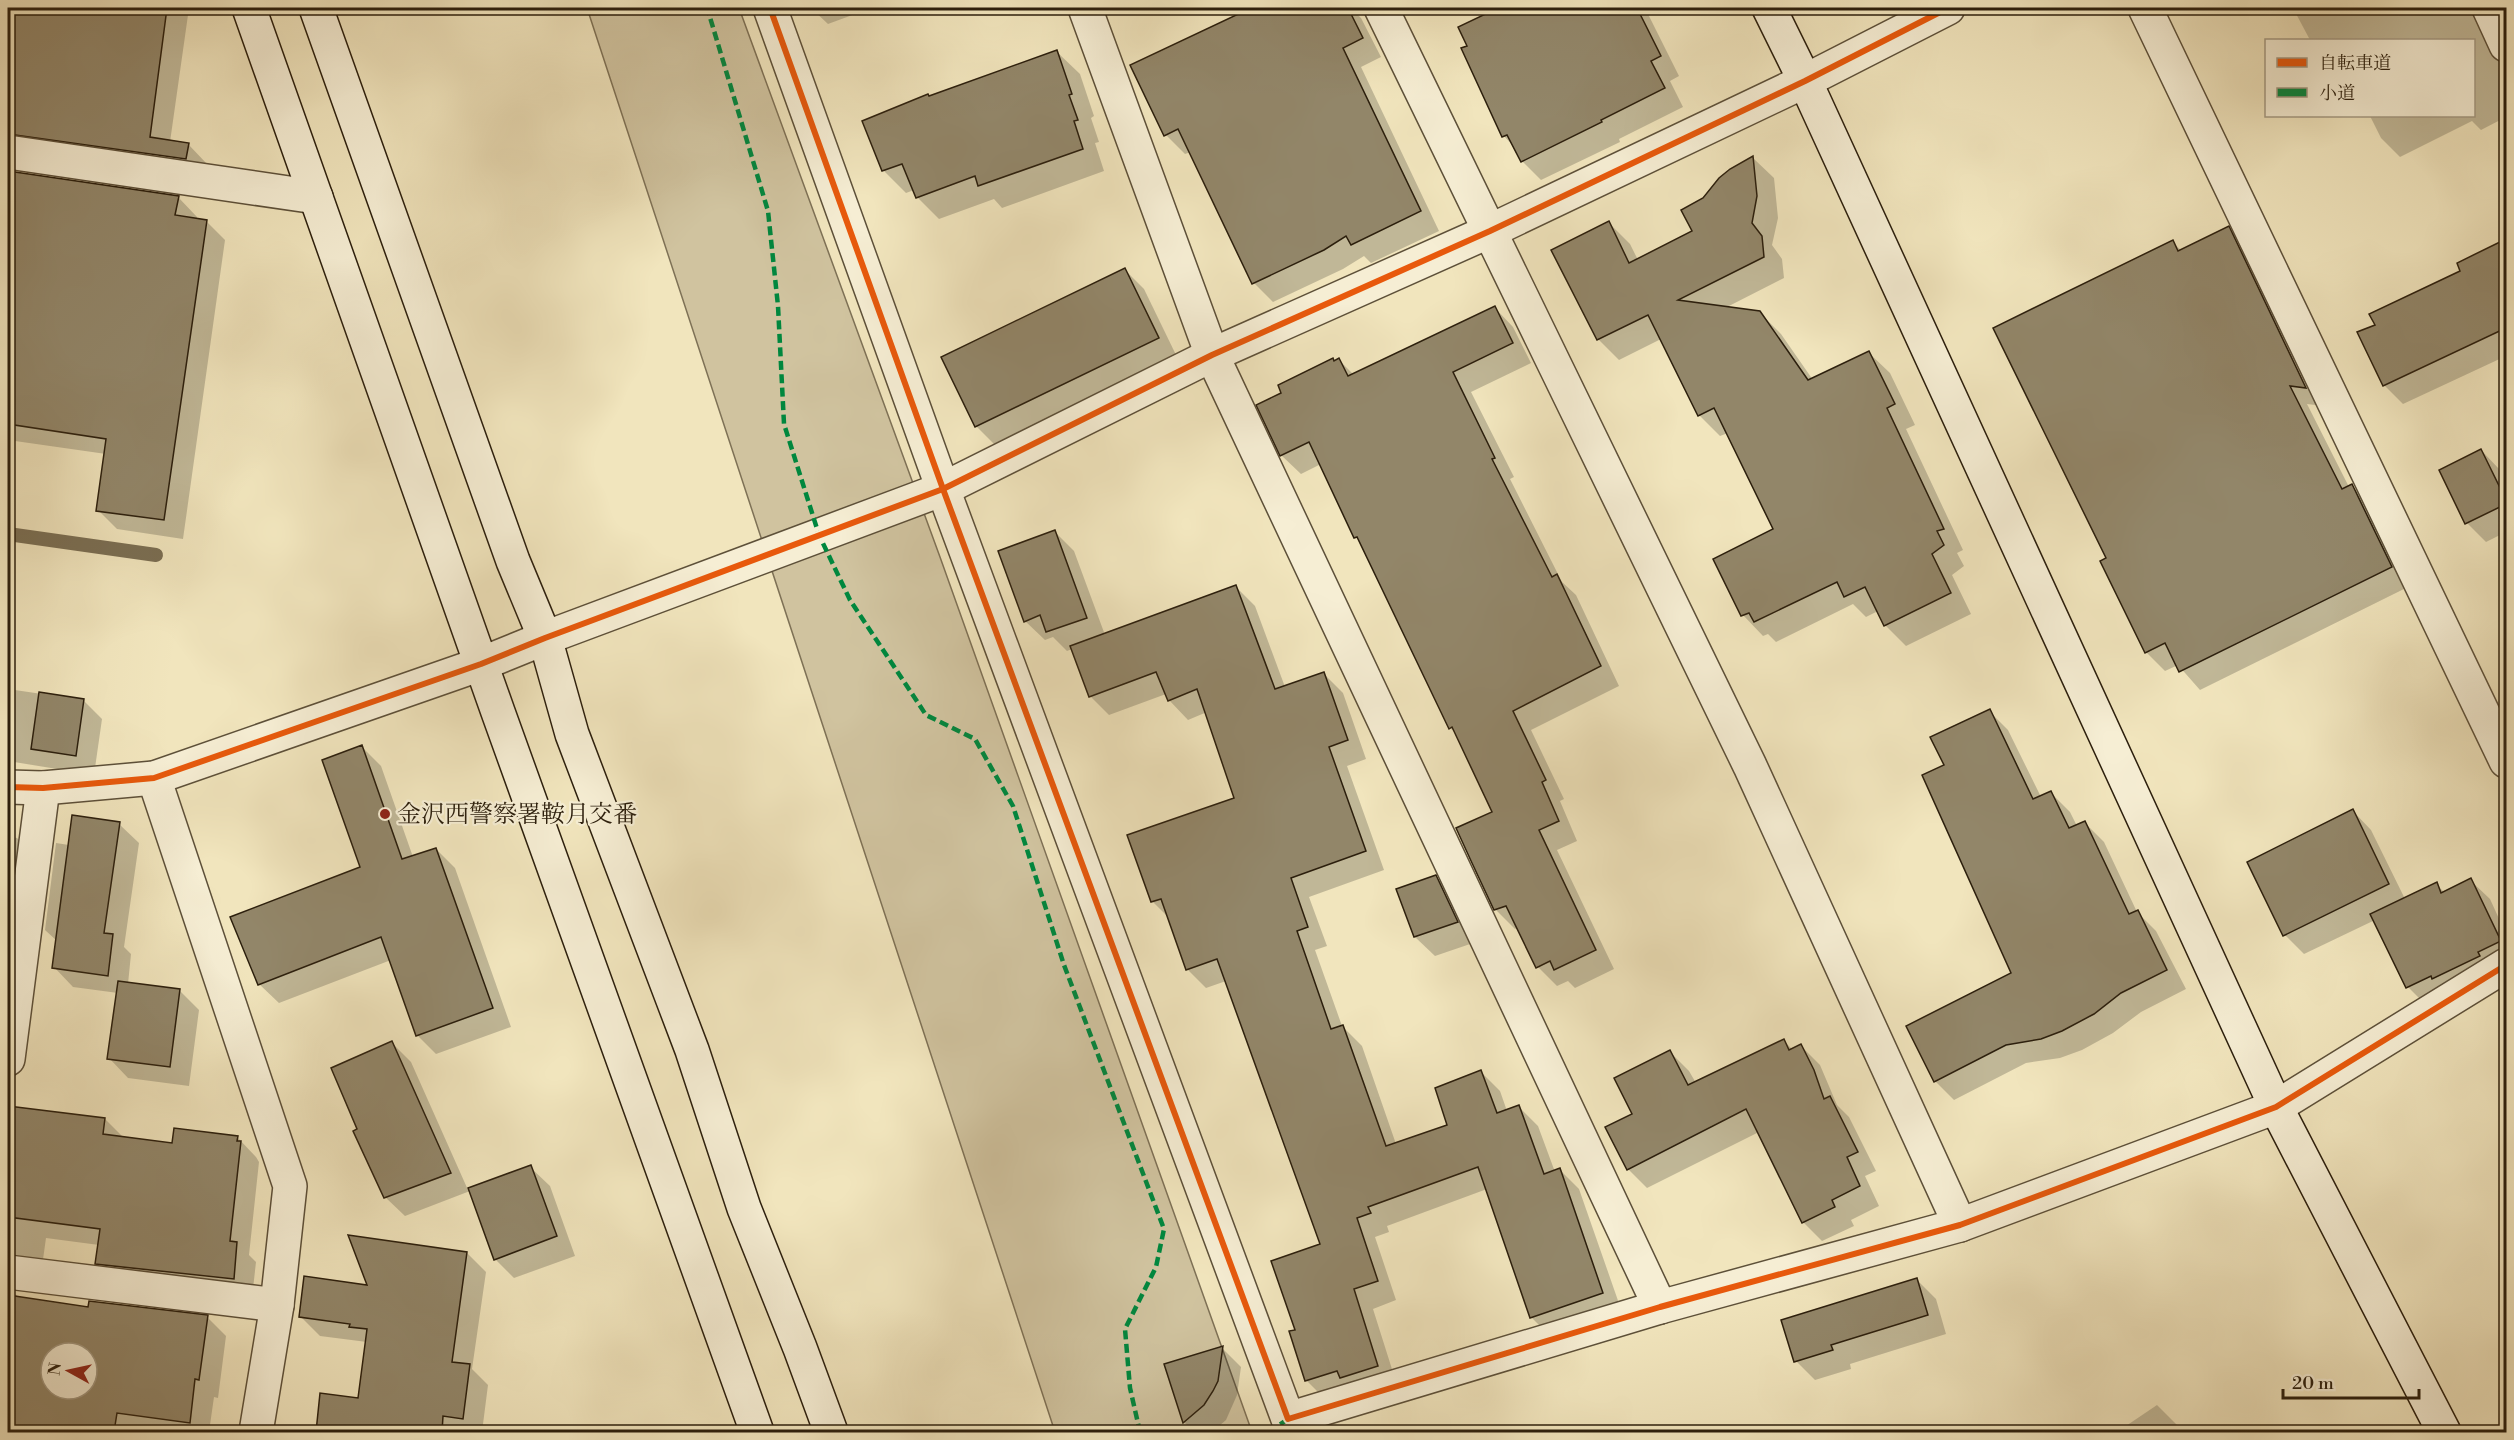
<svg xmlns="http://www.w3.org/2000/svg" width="2514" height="1440" viewBox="0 0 2514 1440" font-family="'Libre Bodoni','Noto Serif JP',serif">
<rect width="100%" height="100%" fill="#f1e5bd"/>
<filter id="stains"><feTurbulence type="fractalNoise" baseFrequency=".00333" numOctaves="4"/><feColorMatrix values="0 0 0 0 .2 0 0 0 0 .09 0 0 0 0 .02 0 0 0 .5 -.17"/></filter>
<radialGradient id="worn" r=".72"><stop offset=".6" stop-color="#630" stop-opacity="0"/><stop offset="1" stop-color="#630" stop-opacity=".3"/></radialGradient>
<path fill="#d0c39f" stroke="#7e7156" stroke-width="1.5" d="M587 8H739L940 557 1252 1432H1055Z"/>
<g fill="#0003" fill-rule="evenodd">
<path d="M8 8H189L170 142 188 144 207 164 205 177 13 159 8 170V172L178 197 197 217V220L206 221 225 240 183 539 117 529 98 510 106 454 8 440Z"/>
<path d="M811 8H885L869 13 866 10 828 24Z"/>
<path d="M1240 8H1351L1361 18 1381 57 1361 67 1439 231 1371 263 1364 256 1343 269 1273 302 1254 283 1191 152 1185 154 1166 135 1132 66 1243 13Z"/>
<path d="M1502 8H1645L1679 76 1670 81 1683 107 1619 139 1620 142 1541 180 1522 161 1515 148 1504 136 1460 27Z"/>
<path d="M2293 8H2487L2490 36 2503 64 2506 66V117L2481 130 2472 121 2400 157 2381 138 2370 116H2474V40H2310Z"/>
<path d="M1057 52 1080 74 1094 116 1091 118 1099 142 1095 143 1104 171 1002 208 994 199 939 219 917 197 914 190 906 193 883 170 929 98Z"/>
<path d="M1753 158 1774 178 1778 218 1772 245 1782 259 1784 278 1725 308 1760 313 1781 334 1813 380 1869 353 1890 373 1915 425 1906 429 1963 550 1957 553 1964 566 1952 575 1971 614 1906 646 1885 625 1878 611 1866 617 1853 604 1776 642 1768 634 1763 636 1743 615 1715 559 1775 530 1728 433 1720 436 1699 415 1661 339 1619 360 1598 339 1609 223 1630 244 1638 260 1694 232 1704 200Z"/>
<path d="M2229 228 2248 248 2324 406 2307 404 2349 487 2352 486 2371 505 2410 586 2200 690 2178 665 2165 671 2146 652 2108 558 2172 242 2182 251Z"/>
<path d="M2506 241V356L2403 404 2384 385 2377 326 2462 271 2459 264Z"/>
<path d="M1125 270 1144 289 1177 357 995 445 976 426Z"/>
<path d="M1494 307 1513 327 1531 363 1471 392 1514 477 1510 479 1562 582 1576 595 1619 686 1531 730 1564 799 1560 801 1577 841 1557 850 1614 969 1575 988 1568 981 1557 986 1538 967 1518 927 1515 929 1495 909 1494 813 1458 735 1450 728 1321 464 1301 474 1281 455 1283 394 1333 359 1335 362 1339 360 1354 375Z"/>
<path d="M2481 450 2500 470 2506 482V532L2486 542 2467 523 2441 470Z"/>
<path d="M1055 532 1074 551 1105 635 1236 587 1255 606 1285 687 1324 674 1343 693 1366 759 1347 766 1384 870 1309 897 1327 946 1315 950 1342 1026 1362 1046 1396 1144 1449 1126 1481 1072 1500 1091 1507 1111 1519 1107 1538 1126 1555 1172 1560 1170 1579 1189 1622 1312 1551 1337 1531 1317 1487 1189 1387 1226 1389 1232 1375 1237 1396 1300 1373 1309 1397 1385 1326 1400 1306 1380 1296 1331 1322 1245 1226 981 1206 988 1187 969 1170 919 1152 901 1236 799 1207 712 1188 720 1169 700 1166 694 1109 715 1090 696 1072 649 1067 651 1053 637 1045 640 1025 621Z"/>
<path d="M8 689 83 700 102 719 94 775 8 761Z"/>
<path d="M1989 711 2008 730 2041 797 2051 793 2070 812 2077 826 2085 823 2104 842 2137 912 2156 931 2186 989 2141 1012 2113 1033 2082 1050 2060 1058 2026 1063 1954 1100 1935 1081 2013 974 1946 765Z"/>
<path d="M362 747 381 766 413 857 436 849 455 868 511 1027 436 1054 417 1035 391 960 279 1003 259 984 362 868Z"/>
<path d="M2352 810 2371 830 2405 899 2436 884 2445 893 2470 880 2490 899 2506 934V966L2427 1006 2408 987 2375 920 2304 954 2285 935Z"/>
<path d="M119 824 139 843 124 947 131 954 128 984 179 990 199 1010 189 1086 128 1078 109 1058 118 993 73 987 54 967 57 941 45 930 56 843 69 845Z"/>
<path d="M8 836 17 838 36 857 8 941Z"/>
<path d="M1436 877 1455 896 1476 942 1435 956 1415 937 1398 890Z"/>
<path d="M1784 1041 1793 1050 1801 1046 1820 1065 1837 1105 1849 1117 1876 1171 1865 1176 1879 1206 1851 1220 1854 1226 1822 1241 1803 1222 1759 1132 1647 1188 1628 1169 1634 1115 1670 1052 1689 1071 1696 1083Z"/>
<path d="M392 1043 411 1062 468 1190 530 1167 550 1186 575 1256 514 1278 495 1259 470 1191 405 1216 385 1197 359 1130Z"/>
<path d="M11 1107 105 1119 124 1138 174 1144 237 1137 256 1157 259 1162 249 1255 256 1262 252 1298 115 1282 96 1263 99 1245 46 1238 41 1274 12 1279 8 1289 22 1299 89 1309 207 1317 226 1336 218 1398 214 1397 209 1432H8V1134ZM51 1353H87V1389H51Z"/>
<path d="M467 1253 486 1272 472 1369 488 1385 482 1432H311V1430L318 1431 360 1400 367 1342 320 1336 300 1316 369 1287Z"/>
<path d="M1917 1280 1936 1299 1946 1334 1850 1364 1851 1369 1815 1380 1796 1361Z"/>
<path d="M1222 1348 1241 1367 1237 1395 1226 1420 1212 1432H1194L1184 1422 1166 1365Z"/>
<path d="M2157 1405 2184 1432H2117Z"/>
</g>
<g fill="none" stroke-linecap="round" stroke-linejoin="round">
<path stroke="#7a6e53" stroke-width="14" d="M8 534 156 555"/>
</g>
<g fill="#928669" stroke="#2c1f0d" stroke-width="1.5" fill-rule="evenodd">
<path d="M8 8H167L150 137 189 143 186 159 8 134Z"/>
<path d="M1251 8H1348L1363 38 1343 48 1421 211 1351 245 1346 236 1324 250 1252 284 1178 129 1164 136 1130 65Z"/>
<path d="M1498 8H1637L1661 56 1651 61 1665 88 1601 120 1602 122 1521 162 1507 135 1502 137 1461 48 1467 46 1458 27Z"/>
<path d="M1057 50 1072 94 1069 95 1078 120 1074 121 1083 149 978 186 975 176 916 198 902 164 882 171 862 121 928 94 929 96Z"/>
<path d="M1753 156 1757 196 1752 223 1762 236 1764 257 1678 300 1760 311 1808 380 1869 351 1895 404 1887 408 1944 529 1937 531 1944 545 1932 554 1951 593 1884 626 1865 587 1844 597 1837 582 1754 622 1749 613 1741 616 1713 559 1773 529 1714 408 1698 416 1648 315 1597 340 1551 250 1609 221 1629 263 1692 231 1681 210 1703 198 1719 178 1730 169Z"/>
<path d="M8 171 179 196 175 215 207 220 164 520 96 511 106 439 8 424Z"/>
<path d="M2229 226 2306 388 2290 386 2342 489 2352 484 2392 567 2179 672 2165 643 2145 653 2100 561 2106 558 1993 328 2173 240 2178 251Z"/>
<path d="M2506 239V328L2383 386 2357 332 2375 325 2369 314 2460 271 2457 263Z"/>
<path d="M1125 268 1159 338 975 427 941 357Z"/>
<path d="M1495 306 1513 343 1453 372 1495 458 1492 459 1552 577 1557 574 1601 666 1513 711 1546 780 1542 782 1559 821 1539 830 1596 950 1554 970 1550 961 1536 968 1506 906 1494 910 1472 863 1456 828 1492 812 1452 727 1449 729 1357 537 1354 538 1309 442 1280 456 1256 405 1281 393 1278 385 1333 358 1334 361 1339 358 1348 376Z"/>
<path d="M2481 449 2506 500V504L2465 524 2439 470Z"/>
<path d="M1055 530 1087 618 1046 632 1040 615 1024 622 998 551Z"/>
<path d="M1236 585 1275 689 1324 672 1348 740 1329 747 1366 851 1291 878 1308 927 1297 931 1331 1029 1343 1025 1386 1146 1447 1125 1435 1088 1481 1070 1497 1113 1519 1105 1544 1174 1560 1168 1603 1293 1530 1318 1478 1167 1368 1207 1371 1213 1357 1218 1378 1281 1354 1289 1378 1366 1340 1378 1337 1371 1305 1381 1289 1331 1295 1330 1271 1261 1320 1244 1217 959 1186 970 1161 899 1151 902 1127 835 1234 798 1197 689 1168 701 1156 672 1089 697 1070 646Z"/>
<path d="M39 692 84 699 76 756 31 749Z"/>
<path d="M1990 709 2033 799 2051 791 2069 828 2085 821 2129 914 2138 910 2167 970 2121 993 2094 1014 2062 1031 2041 1039 2006 1045 1934 1082 1906 1026 2011 973 1922 775 1944 765 1930 737Z"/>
<path d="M362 745 402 859 436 848 493 1008 416 1036 381 937 258 985 230 917 360 867 322 760Z"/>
<path d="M2353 809 2389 884 2283 936 2247 862Z"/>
<path d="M72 815 120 822 104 933 113 934 108 976 52 968Z"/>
<path d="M1436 875 1458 922 1414 937 1396 889Z"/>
<path d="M2471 878 2501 941 2478 952 2480 956 2432 979 2431 976 2406 988 2370 914 2437 882 2441 893Z"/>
<path d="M118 981 180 989 170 1067 107 1059Z"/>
<path d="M1784 1039 1789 1050 1801 1044 1814 1070 1824 1099 1830 1096 1858 1152 1847 1157 1860 1186 1832 1200 1835 1207 1802 1223 1746 1109 1627 1170 1605 1127 1632 1114 1614 1078 1670 1050 1688 1085Z"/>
<path d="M392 1041 451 1173 384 1198 353 1131 357 1129 331 1068Z"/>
<path d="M8 1106 105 1118 103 1134 172 1143 174 1128 238 1136 237 1141H241L230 1241 237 1242 234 1279 95 1264 100 1229 8 1217Z"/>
<path d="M531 1165 557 1236 494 1260 468 1188Z"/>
<path d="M348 1235 467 1252 452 1362 470 1364 463 1419 443 1416 442 1432H316L320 1393 358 1398 367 1329 349 1327 350 1324 299 1317 304 1276 367 1285Z"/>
<path d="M1917 1278 1928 1315 1831 1345 1833 1350 1794 1362 1781 1320Z"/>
<path d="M8 1295 88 1307 89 1301 208 1315 199 1380 195 1379 190 1423 117 1413 114 1432H8ZM51 1353H87V1389H51Z"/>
<path d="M1223 1346 1218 1381 1213 1391 1204 1405 1183 1423 1164 1364Z"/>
</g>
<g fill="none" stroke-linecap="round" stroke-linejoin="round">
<g stroke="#5d5039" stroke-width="36">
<g id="street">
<path d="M770 8 943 489 1288 1419 1660 1307 1960 1225 2276 1107 2506 965"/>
<path d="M1085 8 1212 355 1660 1307"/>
<path d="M1381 8 1750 766 1960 1225"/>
<path d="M2145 8 2506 761"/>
<path d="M2489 8 2506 45"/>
<path d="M8 152 316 197"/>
<path d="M154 778 290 1186 277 1305 256 1432"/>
<path d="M8 787 43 788 154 778 481 664 545 638 943 489 1212 355 1490 231 1805 81 1948 8"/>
<path d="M8 1059 43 788"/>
<path d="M8 1272 277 1305"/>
</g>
</g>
<g stroke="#2c1f0d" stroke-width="36">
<g id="secondary">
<path d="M249 8 498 712 757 1432"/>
<path d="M316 8 513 561 545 638 572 734 692 1050 744 1208 800 1348 831 1432"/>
<path d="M1769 8 1805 81 2276 1107 2444 1432"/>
</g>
</g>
<use href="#street" stroke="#f6eed4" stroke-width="33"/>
<use href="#secondary" stroke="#f6eed4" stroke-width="33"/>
<g stroke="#00873e" stroke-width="4.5" stroke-dasharray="9 4.5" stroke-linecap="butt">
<path d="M703 8 709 14 768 211 778 306 784 424 819 535 850 600 926 715 975 739 1013 806 1064 965 1164 1229 1156 1267 1125 1329 1130 1388 1140 1432"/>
<path d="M1269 1432 1288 1419"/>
</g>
<g stroke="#f6eed4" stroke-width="10">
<g id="cycleway">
<path d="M770 8 943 489 1288 1419 1660 1307 1960 1225 2276 1107 2506 965"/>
<path d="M8 787 43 788 154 778 481 664 545 638 943 489 1212 355 1490 231 1805 81 1948 8"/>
</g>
</g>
<use href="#cycleway" stroke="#e8590c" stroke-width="6"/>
</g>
<circle fill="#8f2418" stroke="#f6eed4" stroke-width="2" cx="385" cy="814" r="6"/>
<g text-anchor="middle" stroke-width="4.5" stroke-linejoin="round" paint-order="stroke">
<g font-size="24" fill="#2c1f0d" stroke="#f6eed4" text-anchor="start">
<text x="397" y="822">金沢西警察署鞍月交番</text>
</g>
</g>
<rect width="2514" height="1440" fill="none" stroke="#f1e5bd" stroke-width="30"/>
<rect x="9" y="9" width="2496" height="1422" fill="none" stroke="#2c1f0d" stroke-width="3"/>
<rect x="15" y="15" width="2484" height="1410" fill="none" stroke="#2c1f0d" stroke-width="1.5"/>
<rect x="2265" y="39" width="210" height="78" fill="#f6eed4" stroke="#a59b84" stroke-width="1.5"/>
<rect x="2277" y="58" width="30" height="9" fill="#e8590c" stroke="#a59b84" stroke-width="1.5"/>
<text x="2319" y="69" font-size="18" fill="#2c1f0d">自転車道</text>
<rect x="2277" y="88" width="30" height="9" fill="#00873e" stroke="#a59b84" stroke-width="1.5"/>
<text x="2319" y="99" font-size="18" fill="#2c1f0d">小道</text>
<g transform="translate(69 1371) rotate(278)"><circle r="28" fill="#f6eed4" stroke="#a59b84" stroke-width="1.5"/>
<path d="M0-4.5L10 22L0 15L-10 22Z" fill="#8f2418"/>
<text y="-9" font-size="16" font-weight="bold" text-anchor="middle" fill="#2c1f0d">N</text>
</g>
<path d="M2283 1389v9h136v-9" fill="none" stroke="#2c1f0d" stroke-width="3"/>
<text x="2292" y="1389" font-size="18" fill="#2c1f0d" stroke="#f6eed4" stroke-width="4.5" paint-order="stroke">20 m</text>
<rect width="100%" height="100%" filter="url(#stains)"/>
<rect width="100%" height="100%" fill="url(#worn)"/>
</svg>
